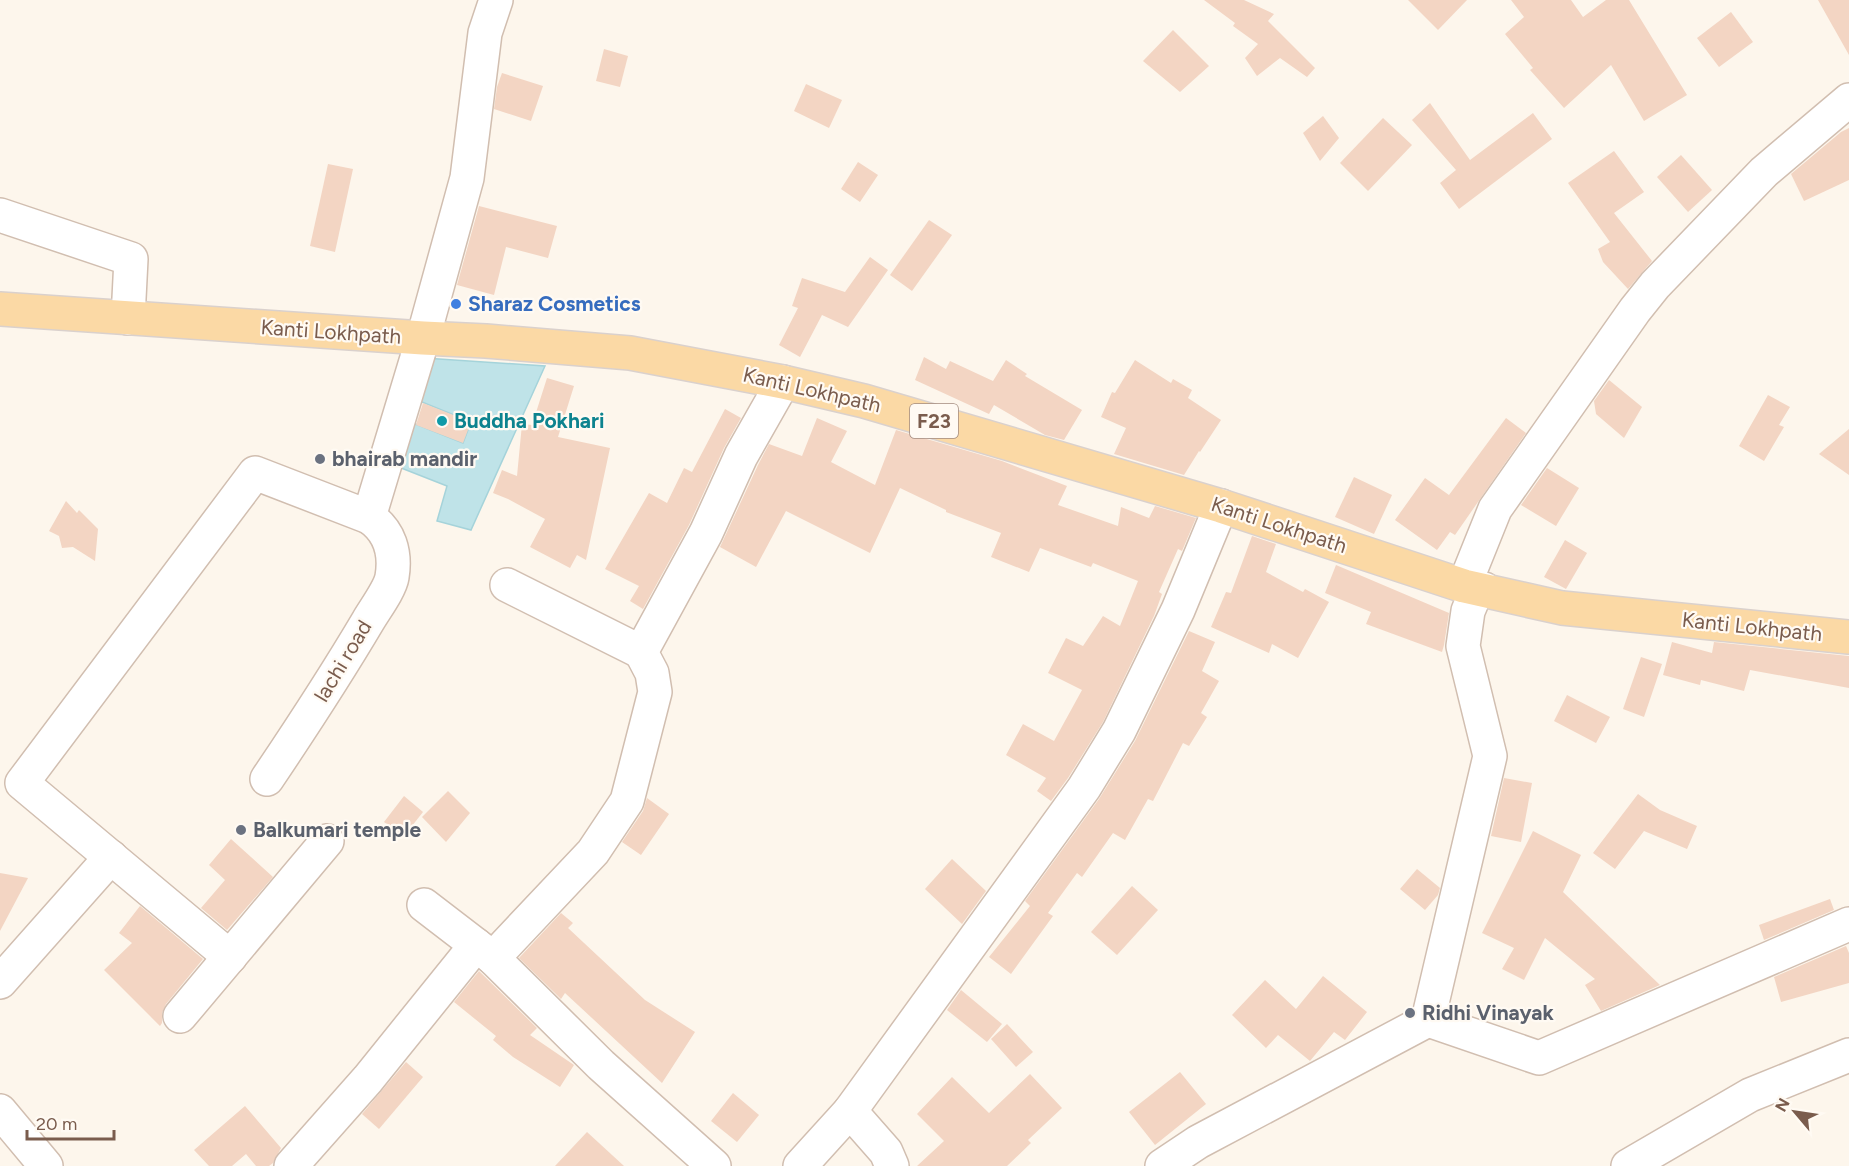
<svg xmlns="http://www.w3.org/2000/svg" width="1849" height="1166" viewBox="0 0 1849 1166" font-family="Figtree,sans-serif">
<rect width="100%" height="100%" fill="#fdf6ec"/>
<path fill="#bfe3e8" stroke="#a5d3da" stroke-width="1.5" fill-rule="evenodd" d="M424 358 545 366 471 530 437 521 447 486 391 464ZM417 400 471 422 463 443 408 421Z"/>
<g fill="#f3d5c3">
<path d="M1204 0H1244L1274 14 1268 21 1315 68 1307 77 1280 58 1257 76 1245 58 1258 44 1233 26 1235 23Z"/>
<path d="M1408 0H1467L1438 30Z"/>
<path d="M1511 0H1571L1583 17 1606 0H1629L1687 95 1644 121 1611 65 1564 108 1530 70 1533 68 1505 34 1524 17Z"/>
<path d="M1818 0H1849V55Z"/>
<path d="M1731 12 1753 42 1719 67 1697 38Z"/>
<path d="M1173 30 1209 66 1180 92 1143 61Z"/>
<path d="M604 49 628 56 620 87 596 81Z"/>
<path d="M502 73 543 86 531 121 494 109 497 87Z"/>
<path d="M806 84 842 100 829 128 794 111Z"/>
<path d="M1430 103 1470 160 1533 113 1552 139 1459 209 1440 183 1456 170 1412 120Z"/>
<path d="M1323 116 1339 138 1320 161 1303 133Z"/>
<path d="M1383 118 1412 145 1368 191 1340 163Z"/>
<path d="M1849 128V180L1804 201 1791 174 1841 132Z"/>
<path d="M1614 151 1644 192 1614 213 1652 261 1628 289 1603 262 1598 249 1610 242 1568 183Z"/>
<path d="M1681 155 1712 190 1688 212 1657 177Z"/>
<path d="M858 162 878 175 860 202 841 189Z"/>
<path d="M328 164 353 169 335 252 310 246Z"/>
<path d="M479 206 557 226 548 258 506 247 494 295 457 285Z"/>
<path d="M929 220 952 235 912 291 890 275Z"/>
<path d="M870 257 888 270 848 327 822 315 800 357 779 345 798 308 792 306 802 278 845 292Z"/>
<path d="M924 357 946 369 950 361 993 381 1006 360 1027 374 1025 376 1082 410 1064 440 1045 435 994 405 989 414 915 380Z"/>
<path d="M1135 360 1171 383 1173 379 1192 390 1188 398 1221 420 1200 452 1199 451 1184 475 1114 454 1126 428 1101 417 1112 392 1115 393Z"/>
<path d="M547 378 574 386 558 437 610 448 586 560 577 555 570 568 530 547 545 519 508 499 493 493 502 470 517 476 522 424 532 425Z"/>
<path d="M1609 380 1642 407 1624 438 1596 414 1594 401Z"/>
<path d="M1768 395 1790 407 1779 425 1784 427 1764 461 1739 446Z"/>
<path d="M423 403 471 422 463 443 416 425Z"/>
<path d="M725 409 741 418 724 448 689 525 643 609 630 601 639 586 605 569 649 493 667 503 684 468 692 472Z"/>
<path d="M817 418 847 431 831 462 875 485 896 430 1002 461 1067 486 1058 505 1118 526 1121 507 1149 518 1155 506 1196 518 1182 551 1178 549 1159 592 1162 594 1154 616 1103 722 1068 778 1051 801 1037 791 1046 778 1006 755 1023 724 1054 741 1082 690 1048 673 1066 638 1083 646 1103 616 1120 626 1138 581 1093 563 1091 567 1040 548 1029 572 991 557 1001 533 946 512V510L900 488 870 553 786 511 756 567 720 547 758 465 769 444 802 456Z"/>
<path d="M1506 418 1526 433 1455 535 1450 532 1437 550 1395 520 1425 478 1449 495Z"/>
<path d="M1849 429V475L1819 454Z"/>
<path d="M1547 468 1579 488 1556 526 1521 505Z"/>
<path d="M1354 477 1392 495 1374 534 1335 517Z"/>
<path d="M66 501 77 513 79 510 98 529 95 561 73 547 62 548 59 536 49 531Z"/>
<path d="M1252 536 1276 544 1266 572 1303 592 1305 589 1329 602 1298 658 1272 644 1269 653 1211 627 1226 592 1231 593Z"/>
<path d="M1565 540 1587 553 1566 589 1544 577Z"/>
<path d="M1336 565 1449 613 1444 645 1442 652 1366 624 1371 612 1325 593Z"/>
<path d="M1189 631 1215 642 1202 671 1219 681 1201 713 1207 717 1189 746 1183 743 1153 801 1148 799 1125 840 1113 833 1082 877 1077 873 1048 913 1053 916 1011 974 989 957 1030 906 1025 901 1099 799 1135 741Z"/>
<path d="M1672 642 1712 653 1714 642 1849 656V688L1750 670 1744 691 1701 680 1700 685 1663 675Z"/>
<path d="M1641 657 1662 664 1644 717 1623 709Z"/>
<path d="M1567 695 1610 717 1596 743 1554 721Z"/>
<path d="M1504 778 1532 783 1521 842 1491 836Z"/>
<path d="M448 791 470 813 446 842 422 817Z"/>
<path d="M1638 794 1660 810 1697 826 1687 849 1644 831 1615 869 1593 853Z"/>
<path d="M404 796 423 812 404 836 384 822Z"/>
<path d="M647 798 669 814 641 855 622 842 643 811Z"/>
<path d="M1533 831 1581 855 1563 892 1660 985 1601 1011 1585 985 1595 979 1545 938 1524 980 1502 969 1514 948 1482 933Z"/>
<path d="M231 839 273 877 227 930 201 908 225 880 209 865Z"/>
<path d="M952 859 986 891 962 924 925 889Z"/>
<path d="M1417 869 1440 888 1438 895 1425 910 1400 889Z"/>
<path d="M0 873 28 878 0 931Z"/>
<path d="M1132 886 1158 910 1117 955 1091 932Z"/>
<path d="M1830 899 1834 910 1764 940 1759 925Z"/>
<path d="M140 906 203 959 166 1004 162 1013V1023L160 1026 104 970 132 943 119 933Z"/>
<path d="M561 913 573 923 568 928 645 1000 695 1032 662 1083 565 993 561 999 519 958Z"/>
<path d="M1846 946 1849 953V983L1781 1002 1774 977Z"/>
<path d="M479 971 537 1028 530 1035 574 1065 560 1087 513 1057 493 1040 496 1036 454 1002Z"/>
<path d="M1323 976 1367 1012 1345 1040 1334 1032 1310 1061 1278 1035 1266 1048 1232 1015 1265 980 1296 1009Z"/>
<path d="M961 990 1002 1024 987 1042 947 1010Z"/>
<path d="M1007 1024 1033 1052 1016 1067 991 1039Z"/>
<path d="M406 1062 423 1077 379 1129 362 1114Z"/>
<path d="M1180 1072 1206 1104 1155 1145 1129 1112Z"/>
<path d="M1030 1074 1062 1108 1028 1140 1031 1143 1007 1166H917L944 1141 917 1114 952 1077 989 1113Z"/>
<path d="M733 1093 759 1115 737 1142 711 1121Z"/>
<path d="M245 1106 281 1148 273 1163 269 1166H256L246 1154 232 1166H209L194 1150Z"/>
<path d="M587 1132 624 1166H555Z"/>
</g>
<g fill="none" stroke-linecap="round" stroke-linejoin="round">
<g stroke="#d1beb0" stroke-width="36">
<g id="street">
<path d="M0 215 131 259 128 318"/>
<path d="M369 517 423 338 467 178 485 33 496 0"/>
<path d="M507 585 641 652"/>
<path d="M1464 586 1495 509 1635 310 1655 285 1764 172 1849 100"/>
<path d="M1484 589 1476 592 1468 611 1463 646 1490 756 1428 1020 1539 1058 1849 924"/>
<path d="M424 905 493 958 601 1065 714 1166"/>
<path d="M230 957 22 783 255 473 369 517C390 531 396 553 392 577 390 589 375 609 368 621 336 675 302 727 267 779"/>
<path d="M493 958 593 852 627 801 655 692 652 673 641 652 706 533 741 456 783 382"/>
<path d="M0 982 111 857"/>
<path d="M180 1016 327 841"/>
<path d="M0 1111 46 1166"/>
<path d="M850 1111 886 1152 892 1166"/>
<path d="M291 1166 368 1079 476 945"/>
<path d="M800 1166 850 1111 1084 788 1119 731 1178 610 1221 506"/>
<path d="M1162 1166 1198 1142 1428 1020"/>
<path d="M1628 1166 1750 1095 1849 1055"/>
</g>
</g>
<g stroke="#dad1cd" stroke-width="36">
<path id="primary" d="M0 309 423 338 486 341 630 353 783 382 864 401 1221 506 1464 586 1562 608 1849 637"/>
</g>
<use href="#street" stroke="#fff" stroke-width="33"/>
<use href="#primary" stroke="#fbd9a5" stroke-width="33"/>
</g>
<circle fill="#3f7fe0" stroke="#fffaf3" stroke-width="2" cx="456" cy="304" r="6"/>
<circle fill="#0f9aa8" stroke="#fffaf3" stroke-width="2" cx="442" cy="421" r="6"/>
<g fill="#6b7280" stroke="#fffaf3" stroke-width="2">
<circle cx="320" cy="459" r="6"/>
<circle cx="241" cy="830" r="6"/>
<circle cx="1410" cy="1013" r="6"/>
</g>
<g text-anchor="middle" stroke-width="4.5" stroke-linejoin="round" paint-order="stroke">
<rect fill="#fffaf3" stroke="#a28b7f" stroke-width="1.5" x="910" y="404" width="48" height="34" rx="4.5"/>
<g font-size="20" font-weight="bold" fill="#7a5c4d">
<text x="934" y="428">F23</text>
</g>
<g font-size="21" font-weight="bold" fill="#366cbe" stroke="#fffaf3" text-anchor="start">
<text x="468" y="311">Sharaz Cosmetics</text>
</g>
<g font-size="21" fill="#7a5c4d" stroke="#fffaf3">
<text transform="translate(331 332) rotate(4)" y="7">Kanti Lokhpath</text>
<text transform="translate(812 390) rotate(13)" y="7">Kanti Lokhpath</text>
<text transform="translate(1279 525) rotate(18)" y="7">Kanti Lokhpath</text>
<text transform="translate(1752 627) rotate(6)" y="7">Kanti Lokhpath</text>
<text transform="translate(343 661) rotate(-59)" y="7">lachi road</text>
</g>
<g font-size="21" font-weight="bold" fill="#0d838f" stroke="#fffaf3" text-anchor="start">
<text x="454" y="428">Buddha Pokhari</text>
</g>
<g font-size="21" font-weight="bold" fill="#5b616d" stroke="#fffaf3" text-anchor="start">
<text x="332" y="466">bhairab mandir</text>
<text x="253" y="837">Balkumari temple</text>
<text x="1422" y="1020">Ridhi Vinayak</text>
</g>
</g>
<g transform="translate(1795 1112) rotate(299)" stroke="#fffaf3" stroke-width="4.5" paint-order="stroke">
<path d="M0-4.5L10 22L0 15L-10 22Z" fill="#7a5c4d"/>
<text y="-9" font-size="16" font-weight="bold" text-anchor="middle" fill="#7a5c4d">N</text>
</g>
<path d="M27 1130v9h87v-9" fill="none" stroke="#7a5c4d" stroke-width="3"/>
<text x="36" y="1130" font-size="18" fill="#7a5c4d" stroke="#fffaf3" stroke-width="4.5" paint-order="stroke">20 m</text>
</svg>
